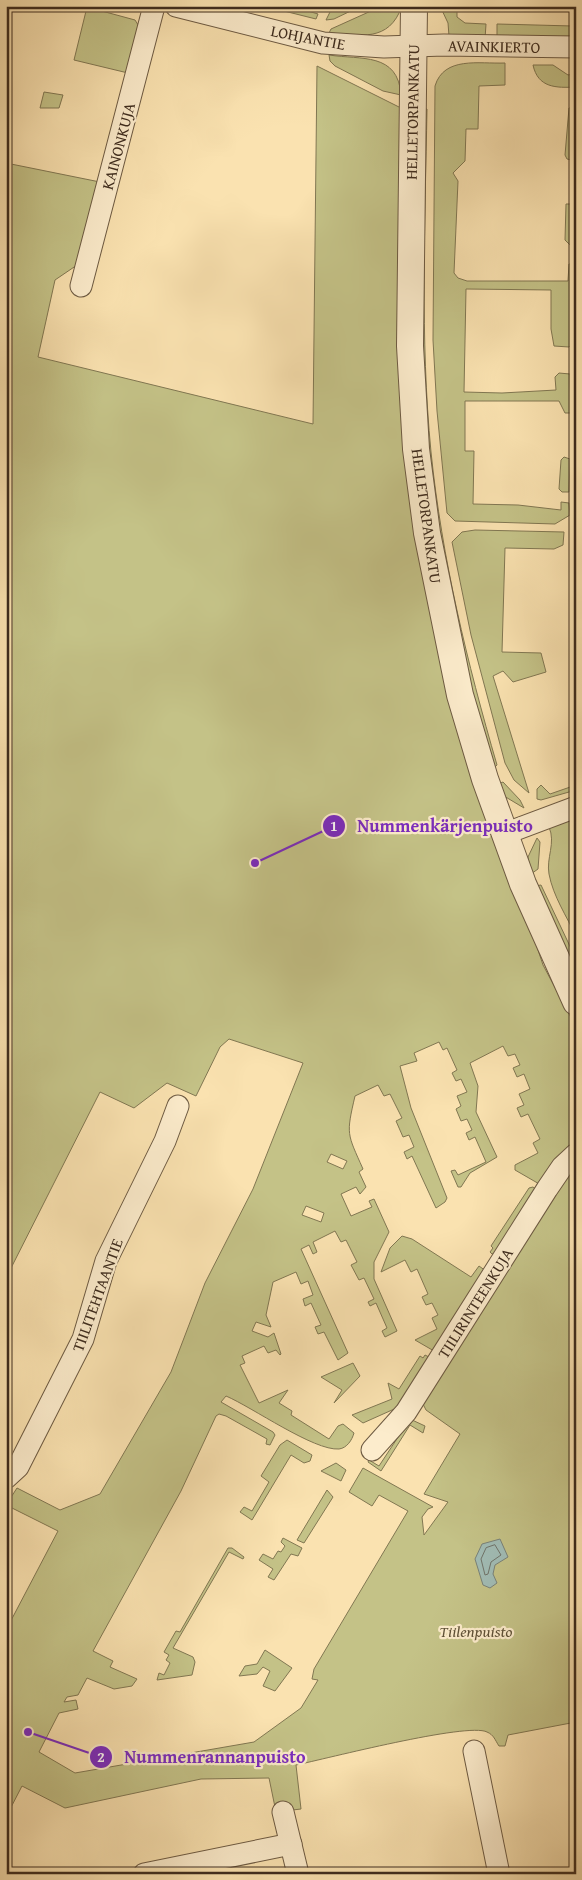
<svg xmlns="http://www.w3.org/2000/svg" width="582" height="1880" viewBox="0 0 582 1880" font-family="'Gentium Book Plus',serif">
<rect width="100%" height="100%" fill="#fae2b0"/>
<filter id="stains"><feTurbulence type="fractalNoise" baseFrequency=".004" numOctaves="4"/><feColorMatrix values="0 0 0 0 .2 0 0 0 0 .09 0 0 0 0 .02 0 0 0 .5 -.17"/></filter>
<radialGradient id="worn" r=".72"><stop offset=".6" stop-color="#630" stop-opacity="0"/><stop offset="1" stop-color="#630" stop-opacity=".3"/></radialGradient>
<g fill="#c4c287" stroke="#817752" fill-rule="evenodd">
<path d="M264 6H291L318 14 316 19Z"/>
<path d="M333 6H361L334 19 326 20Z"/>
<path d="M382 6H402C389 43 360 35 329 33L331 29Z"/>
<path d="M440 6H457V17L465 23 486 24 485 39 449 36 448 23Z"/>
<path d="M87 7 135 20 140 28 128 73 74 60Z"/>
<path d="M497 24 573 26 569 39 497 38Z"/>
<path d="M329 55C361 60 398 52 401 95L383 91 335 66 330 61Z"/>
<path d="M505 63V85L479 86 478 129H466L465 161 453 173 458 181 454 273 458 278 467 281H568L569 264H573L572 344 569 347 554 346 551 329V290L466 289 464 392 502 393 556 390 555 377 559 373 570 374 571 413H565L559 401H465V451H474L473 504 518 505 561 510V502L569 503 570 515 555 524 455 521 447 513 437 411 433 340 435 86C444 56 479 64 505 63Z"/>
<path d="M533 65H553L568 75 574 74 576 87C556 88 538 88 533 65Z"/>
<path d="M317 66 401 108 398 268 403 404 411 490 529 923 543 965 576 1027V1142L558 1160 541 1185 515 1170V1165L538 1153 533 1143 540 1139 528 1114 521 1117 517 1108 524 1105 519 1094 530 1089 524 1074 517 1077 513 1068 520 1065 515 1054 508 1056 503 1046 470 1063 478 1086 476 1112 497 1157 470 1173 461 1187H458L451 1171 455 1170 458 1175 486 1162 475 1137 469 1140 466 1133 472 1130 467 1119 461 1121 456 1109 461 1106 457 1096 467 1092 461 1079 456 1081 452 1073 457 1070 447 1048 443 1050 439 1042 414 1053 417 1061 400 1066 411 1108 447 1198 445 1202 436 1208 412 1156 407 1159 404 1152 414 1147 409 1135 403 1137 396 1121 402 1118 390 1094 384 1096 378 1085 355 1096C346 1135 347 1133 363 1169L359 1172 366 1187 360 1194 356 1187 341 1194 351 1216 372 1207 369 1201 374 1199 389 1232 374 1262V1279L397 1331 385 1337 382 1331 387 1328 376 1303 370 1306 368 1302 374 1299 364 1278 359 1280 351 1265 357 1262 346 1240 341 1242 335 1231 313 1242 317 1252 313 1254 309 1245 301 1249 348 1353 338 1360 324 1332 318 1334 315 1327 321 1325 311 1303 305 1306 303 1299 313 1295 308 1281 301 1284 296 1272 273 1282 266 1315 271 1327 256 1322 252 1331 268 1337 274 1333 281 1354 280 1355 276 1350 268 1353 264 1346 242 1356 245 1363 240 1365 259 1403 288 1390 279 1403 292 1411 291 1415 329 1439 338 1426 343 1424 354 1433C352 1440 347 1448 339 1449 314 1451 252 1407 226 1396L221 1402 273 1432 275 1435 270 1445 266 1444 267 1439 226 1416 219 1414 216 1416 181 1491 93 1651 113 1661 110 1667 137 1679 132 1686 114 1689 87 1678 78 1695 67 1697 64 1702 76 1700 78 1709 59 1713 39 1752 75 1773 254 1742 301 1708 318 1680 312 1679 314 1669 408 1511 379 1495 372 1506 349 1492 363 1468 433 1507 428 1509 422 1517 424 1535 448 1502 424 1494 460 1434 426 1410 422 1402 565 1177 576 1167V1722L508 1735 505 1746H499C495 1740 494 1735 487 1732 468 1722 325 1759 296 1765L301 1809 276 1812 269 1778 201 1779 65 1808 22 1786 6 1817V1630L58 1531 6 1505 17 1488 60 1510 100 1494 171 1372 205 1283 253 1189 303 1063 229 1039 220 1047 196 1096 167 1083 134 1108 100 1092 6 1278V163L100 182 80 263 55 280 38 357 313 424ZM331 1154 347 1161 343 1169 327 1162ZM306 1206 324 1213 321 1222 302 1215Z"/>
<path d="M44 92 63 95 59 108H40Z"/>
<path d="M576 107V161L567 159 565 155 569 108Z"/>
<path d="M423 109H427C425 223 420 338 431 452 442 559 467 662 497 765L495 767 466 673 453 614 431 477 420 304Z"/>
<path d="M566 204H574L573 248 565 240Z"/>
<path d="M564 457 570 459 569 492H562L559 489 561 460Z"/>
<path d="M475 530 564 532 563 545 554 549 505 548 502 652 541 653 546 672 513 682 503 671 493 676 529 793 514 780 505 763 471 635 452 542 462 532Z"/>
<path d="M503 782 520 800 524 808 504 796 498 784Z"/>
<path d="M541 785 550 794 576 785V790L541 800 537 799V789Z"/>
<path d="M576 818V936C567 917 553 896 549 874 546 858 556 843 549 827Z"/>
<path d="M537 838 540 842 538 869 531 874 528 857Z"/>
<path d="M541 885 576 959V978L535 886Z"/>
<path d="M533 1187 537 1190 499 1252 492 1254 490 1252 493 1248 491 1246 529 1188Z"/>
<path d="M402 1236 412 1239 471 1277 479 1266 486 1271 434 1351 415 1340 437 1329 432 1318 438 1315 432 1303 426 1305 422 1297 428 1294 417 1269 411 1272 405 1260 381 1272 390 1248Z"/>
<path d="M425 1355 431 1358 401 1406 363 1423 352 1415 392 1399 388 1383 399 1389 420 1356 423 1358Z"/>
<path d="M353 1363 360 1376 334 1403 342 1390 321 1377Z"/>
<path d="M410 1419 425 1426 423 1433 410 1425 381 1471 368 1462 369 1460 379 1466Z"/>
<path d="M287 1440 312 1455 310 1461 304 1463 291 1455 252 1520 240 1512 244 1507 252 1511 269 1482 261 1476 280 1445Z"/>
<path d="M336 1463 346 1470 341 1481 321 1471Z"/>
<path d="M327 1490 333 1497 304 1543 297 1540Z"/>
<path d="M283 1538 302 1548 298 1556 291 1554 274 1580 268 1577 273 1569 259 1560 263 1554 273 1559 278 1551 281 1552 285 1546 281 1542Z"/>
<path d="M228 1548H232L244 1557 243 1559 229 1552 173 1648 193 1657 195 1662 192 1675 157 1680 159 1673 164 1675 170 1663 166 1660 169 1655 164 1652 176 1631 180 1632Z"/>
<path d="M265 1650 292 1668 275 1691 263 1686 270 1671 263 1667 257 1674 239 1676 245 1666 257 1664Z"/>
</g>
<path fill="#a1bcb5" stroke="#798279" d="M500 1539 508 1557 495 1565 493 1574 497 1583 490 1588 483 1585 475 1559 482 1544Z"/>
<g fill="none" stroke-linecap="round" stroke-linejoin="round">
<path stroke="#70746a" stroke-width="1" d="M495 1545 501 1555 491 1562 488 1574 485 1575 481 1559 486 1548Z"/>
<g stroke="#6d5a42" stroke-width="23">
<g id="minor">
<path d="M176 6 323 43 384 47 444 45 576 47"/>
<path d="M81 286 154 6"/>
<path d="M504 834 576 807"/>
<path d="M372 1450 406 1412 547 1189 562 1167 576 1154"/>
<path d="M6 1478 18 1467 83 1339 106 1261 165 1141 178 1106"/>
<path d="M474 1751 499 1874"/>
<path d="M283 1812 298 1874"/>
<path d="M144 1874 291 1844"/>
</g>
</g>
<g stroke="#6d5a42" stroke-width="28">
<path id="tertiary" d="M414 6 410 346 416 449 427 533 460 695 485 779 523 884 576 1002"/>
</g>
<use href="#minor" stroke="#fceccc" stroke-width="21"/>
<use href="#tertiary" stroke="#fceccc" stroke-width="26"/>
</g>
<g text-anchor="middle" stroke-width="4.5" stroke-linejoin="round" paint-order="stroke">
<g font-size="16" fill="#3e2c1e" stroke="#fceccc">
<text transform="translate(308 37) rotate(11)" y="6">LOHJANTIE</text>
<text transform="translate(494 46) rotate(1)" y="6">AVAINKIERTO</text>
<text transform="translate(412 112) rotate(-89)" y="6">HELLETORPANKATU</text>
<text transform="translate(118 146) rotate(-75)" y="6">KAINONKUJA</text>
<text transform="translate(427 516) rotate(82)" y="6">HELLETORPANKATU</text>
<text transform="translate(97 1295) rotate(-70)" y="6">TIILITEHTAANTIE</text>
<text transform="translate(475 1303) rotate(-58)" y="6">TIILIRINTEENKUJA</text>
</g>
<g font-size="16" font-style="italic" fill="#605238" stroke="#fceccc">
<text x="476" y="1637">Tiilenpuisto</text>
</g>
</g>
<path fill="none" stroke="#7b2cbf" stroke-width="2" d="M255 863L334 826M28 1732L101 1757"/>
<g fill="#7b2cbf" stroke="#fceccc" stroke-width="2">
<circle cx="255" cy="863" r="5"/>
<circle cx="28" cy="1732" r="5"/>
<circle cx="334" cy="826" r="12"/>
<circle cx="101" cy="1757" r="12"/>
</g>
<g font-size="15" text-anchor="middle" font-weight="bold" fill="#fff">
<text x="334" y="831">1</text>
<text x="101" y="1762">2</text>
</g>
<g font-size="18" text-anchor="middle" font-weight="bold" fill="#7b2cbf" stroke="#fceccc" stroke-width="4.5" stroke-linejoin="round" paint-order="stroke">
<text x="445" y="832">Nummenkärjenpuisto</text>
<text x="215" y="1763">Nummenrannanpuisto</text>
</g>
<rect width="582" height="1880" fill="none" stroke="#fae2b0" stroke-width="25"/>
<rect x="8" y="8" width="567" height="1865" fill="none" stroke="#3e2c1e" stroke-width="2.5"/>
<rect x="12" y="12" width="557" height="1855" fill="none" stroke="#3e2c1e"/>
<rect width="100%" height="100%" filter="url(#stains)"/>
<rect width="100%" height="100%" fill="url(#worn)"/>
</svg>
